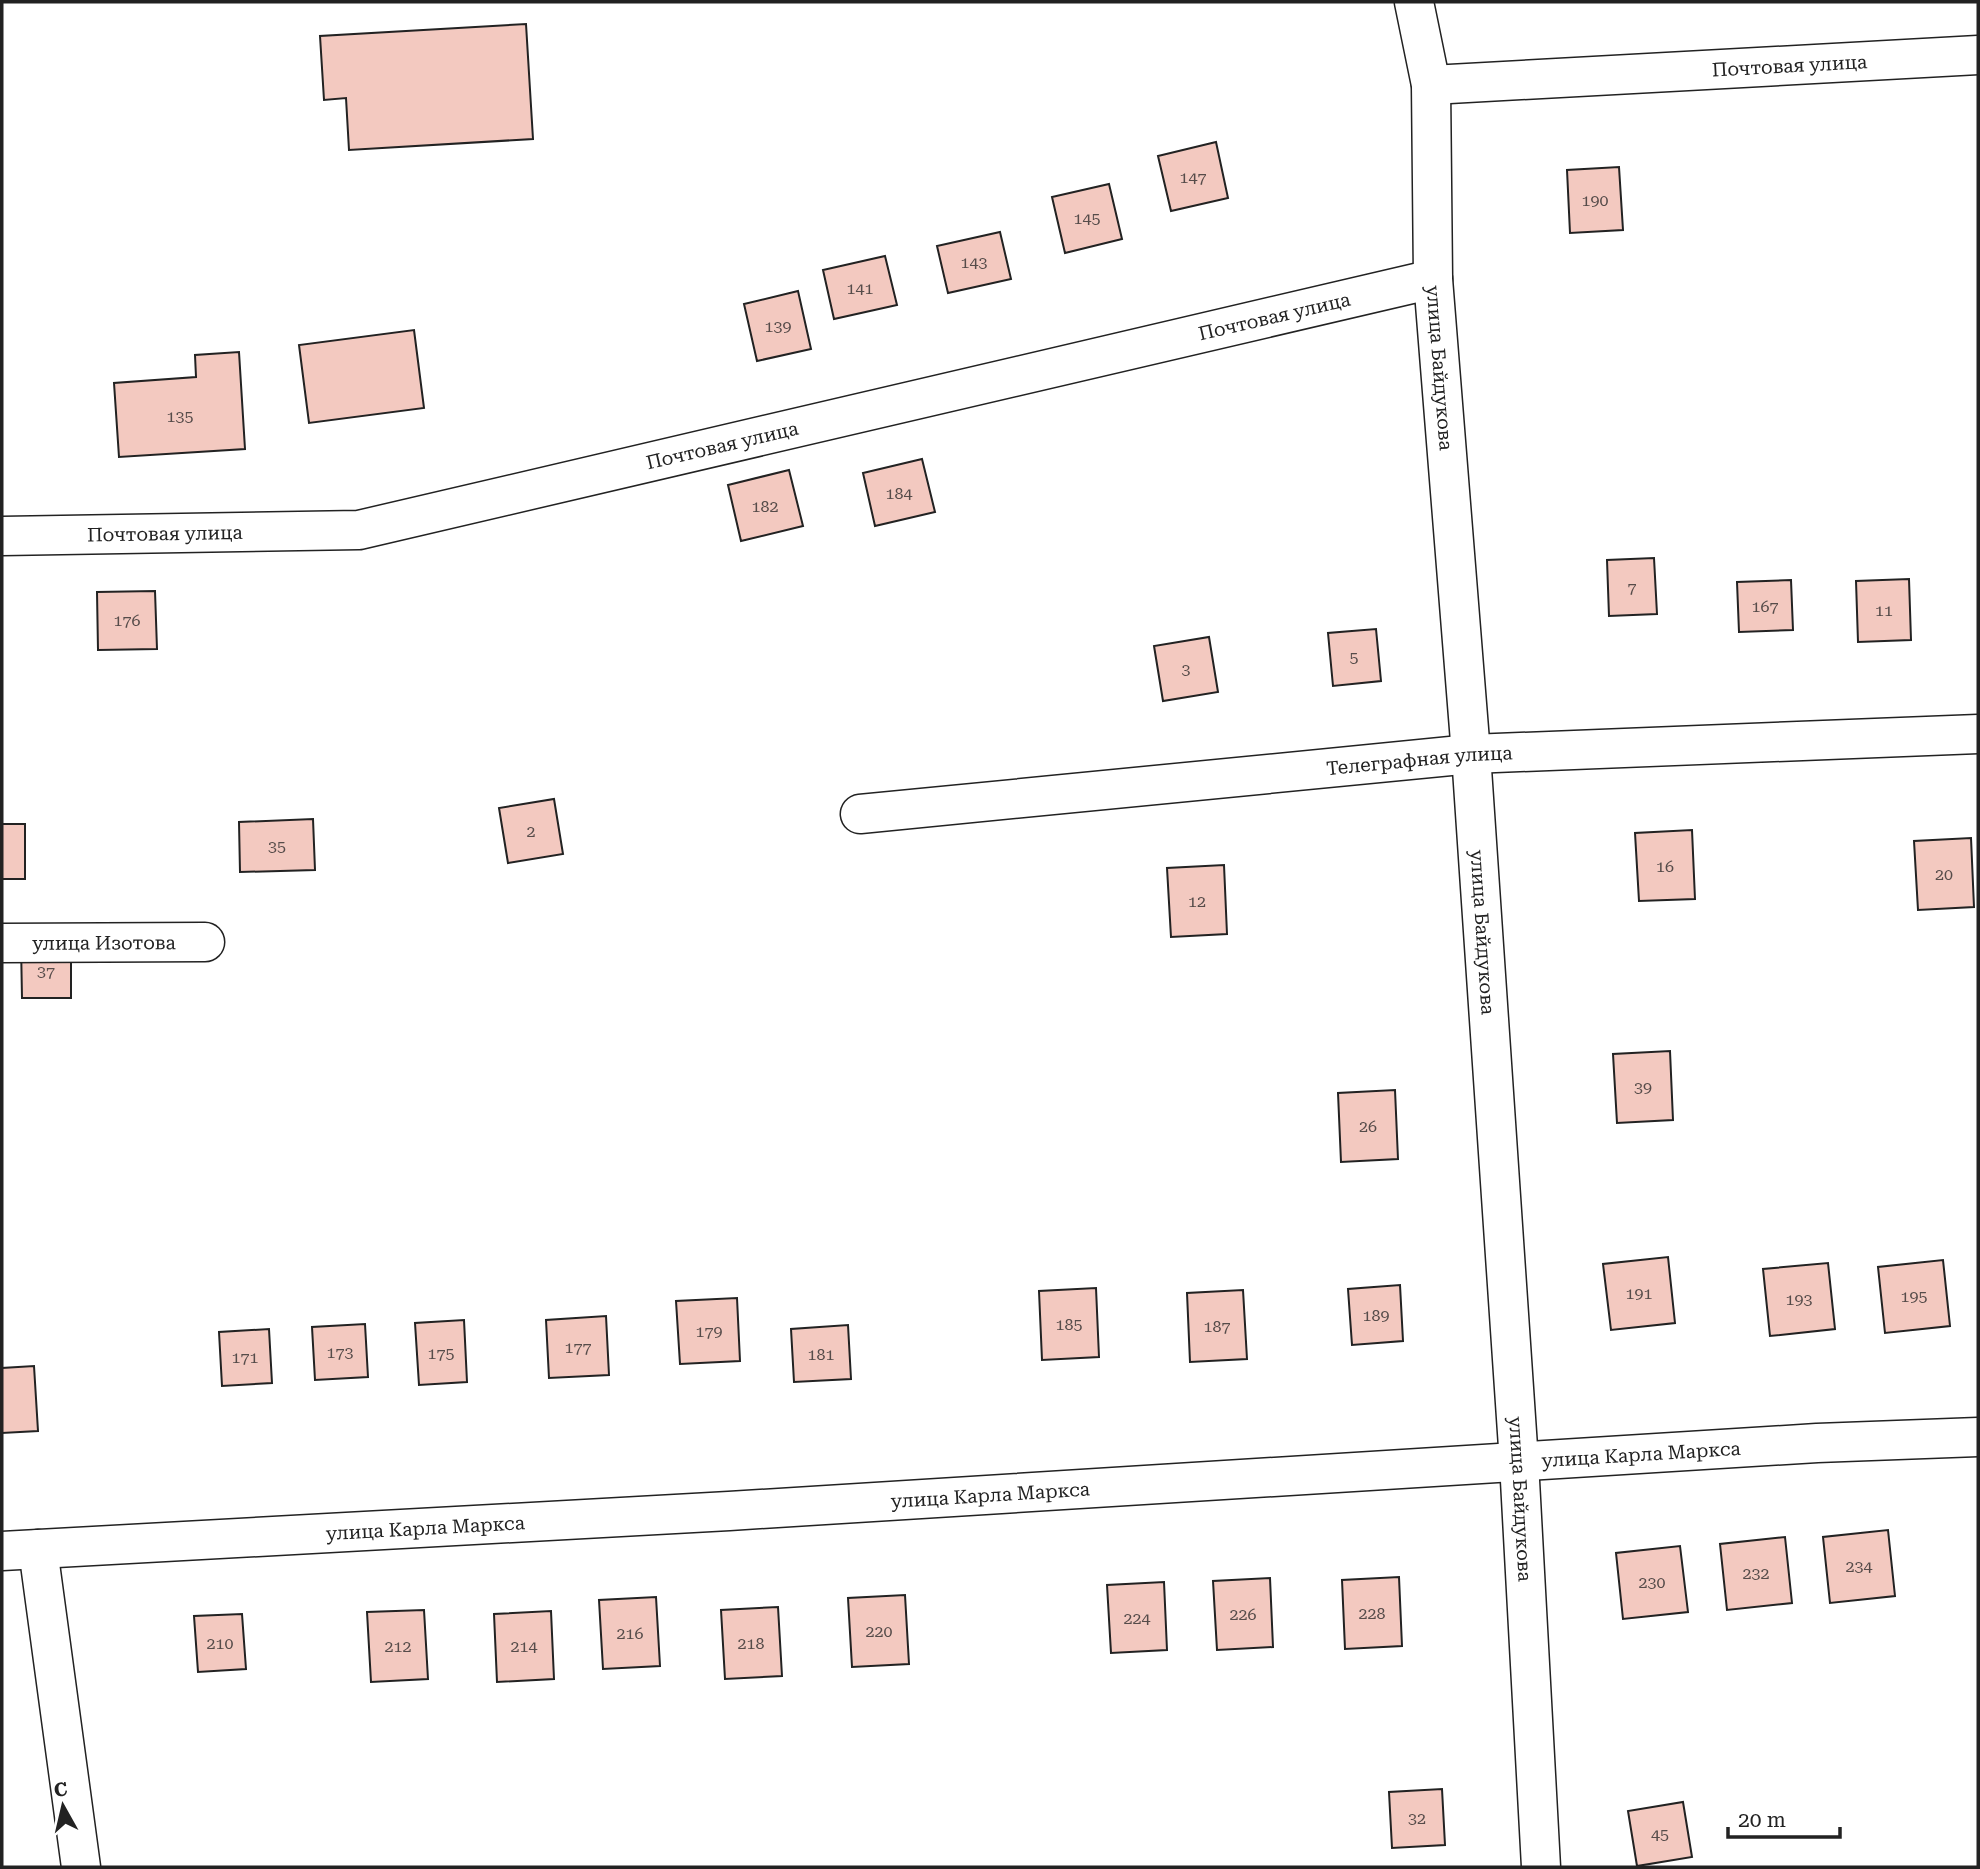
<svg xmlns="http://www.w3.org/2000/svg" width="1980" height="1869" viewBox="0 0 1980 1869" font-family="'Roboto Serif',serif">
<rect width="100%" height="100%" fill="#fff"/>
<g fill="#f3c9c0" stroke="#222" stroke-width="2">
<path d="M526 24 533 139 349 150 346 98 324 100 320 36Z"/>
<path d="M1216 142 1228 198 1171 211 1158 156Z"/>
<path d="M1619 167 1623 230 1570 233 1567 170Z"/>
<path d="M1109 184 1122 239 1065 253 1052 197Z"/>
<path d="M1000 232 1011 279 948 293 937 246Z"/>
<path d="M885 256 897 305 834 319 823 270Z"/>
<path d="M798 291 811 349 757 361 744 304Z"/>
<path d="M414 330 424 408 309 423 299 345Z"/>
<path d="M239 352 245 449 119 457 114 383 196 377 195 355Z"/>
<path d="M922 459 935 512 875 526 863 473Z"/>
<path d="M789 470 803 526 741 541 728 485Z"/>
<path d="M1654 558 1657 614 1609 616 1607 560Z"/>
<path d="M1909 579 1911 640 1858 642 1856 581Z"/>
<path d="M1791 580 1793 630 1739 632 1737 582Z"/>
<path d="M155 591 157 649 98 650 97 592Z"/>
<path d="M1376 629 1381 681 1333 686 1328 633Z"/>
<path d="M1209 637 1218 692 1163 701 1154 646Z"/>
<path d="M554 799 563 854 508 863 499 808Z"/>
<path d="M313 819 315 870 240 872 239 822Z"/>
<rect x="2" y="824" width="23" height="55"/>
<path d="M1692 830 1695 899 1639 901 1635 833Z"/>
<path d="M1971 838 1974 907 1918 910 1914 841Z"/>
<path d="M1224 865 1227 934 1171 937 1167 868Z"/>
<path d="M21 944H71V998H22Z"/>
<path d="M1670 1051 1673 1120 1617 1123 1613 1054Z"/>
<path d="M1395 1090 1398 1159 1341 1162 1338 1093Z"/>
<path d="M1668 1257 1675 1323 1611 1330 1603 1264Z"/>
<path d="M1943 1260 1950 1326 1885 1333 1878 1267Z"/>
<path d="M1828 1263 1835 1329 1770 1336 1763 1269Z"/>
<path d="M1400 1285 1403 1341 1352 1345 1348 1289Z"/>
<path d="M1096 1288 1099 1357 1042 1360 1039 1291Z"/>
<path d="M1243 1290 1247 1359 1190 1362 1187 1293Z"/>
<path d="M737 1298 740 1361 680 1364 676 1301Z"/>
<path d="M606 1316 609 1375 549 1378 546 1320Z"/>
<path d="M464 1320 467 1382 419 1385 415 1323Z"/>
<path d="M365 1324 368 1377 315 1380 312 1327Z"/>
<path d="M848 1325 851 1379 794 1382 791 1329Z"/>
<path d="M269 1329 272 1383 222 1386 219 1332Z"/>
<path d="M34 1366 38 1431 2 1433V1368Z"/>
<path d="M1888 1530 1895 1596 1830 1603 1823 1537Z"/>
<path d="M1785 1537 1792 1603 1727 1610 1720 1544Z"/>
<path d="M1680 1546 1688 1612 1623 1619 1616 1553Z"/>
<path d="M1399 1577 1402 1646 1345 1649 1342 1580Z"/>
<path d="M1270 1578 1273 1647 1217 1650 1213 1581Z"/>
<path d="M1164 1582 1167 1650 1111 1653 1107 1585Z"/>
<path d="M905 1595 909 1664 852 1667 848 1598Z"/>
<path d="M656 1597 660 1666 603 1669 599 1600Z"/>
<path d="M778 1607 782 1676 725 1679 721 1610Z"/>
<path d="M424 1610 428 1679 371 1682 367 1612Z"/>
<path d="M551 1611 554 1679 497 1682 494 1614Z"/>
<path d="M242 1614 246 1669 198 1672 194 1616Z"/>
<path d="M1442 1789 1445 1845 1392 1848 1389 1792Z"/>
<path d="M1683 1802 1692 1857 1637 1866 1628 1811Z"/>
</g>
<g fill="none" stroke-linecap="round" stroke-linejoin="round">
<g stroke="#222" stroke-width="41">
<g id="minor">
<path id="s1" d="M1414 2 1431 85 1433 279 1471 754 1519 1462 1541 1867"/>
<path id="s2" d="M1431 85 1978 55"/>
<path id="s3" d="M2 536 359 530 1433 279"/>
<path id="s4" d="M860 814 1471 754 1978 734"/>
<path id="s5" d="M2 943 205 942"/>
<path d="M38 1549 81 1867"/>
<path id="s6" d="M2 1551 729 1511 1817 1443 1978 1437"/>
</g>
</g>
<use href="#minor" stroke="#fff" stroke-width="38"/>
</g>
<g text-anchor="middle" stroke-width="5" stroke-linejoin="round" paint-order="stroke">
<g font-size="16" fill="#564c4a">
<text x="1193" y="183">147</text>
<text x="1595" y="206">190</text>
<text x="1087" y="224">145</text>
<text x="974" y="268">143</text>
<text x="860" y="294">141</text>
<text x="778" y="332">139</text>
<text x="180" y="422">135</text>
<text x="899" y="499">184</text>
<text x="765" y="512">182</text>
<text x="1632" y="593">7</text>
<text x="1765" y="612">167</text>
<text x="1884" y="616">11</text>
<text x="127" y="626">176</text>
<text x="1354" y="663">5</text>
<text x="1186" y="675">3</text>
<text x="531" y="837">2</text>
<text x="277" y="852">35</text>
<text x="1665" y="872">16</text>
<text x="1944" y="880">20</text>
<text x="1197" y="907">12</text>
<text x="46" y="977">37</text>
<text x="1643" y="1093">39</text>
<text x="1368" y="1132">26</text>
<text x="1639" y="1299">191</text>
<text x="1914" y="1302">195</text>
<text x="1799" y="1305">193</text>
<text x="1376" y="1321">189</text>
<text x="1069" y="1330">185</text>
<text x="1217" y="1332">187</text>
<text x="709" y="1337">179</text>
<text x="578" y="1353">177</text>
<text x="340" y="1358">173</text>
<text x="441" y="1359">175</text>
<text x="821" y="1360">181</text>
<text x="245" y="1363">171</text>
<text x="1859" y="1572">234</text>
<text x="1756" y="1579">232</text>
<text x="1652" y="1588">230</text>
<text x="1372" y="1619">228</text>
<text x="1243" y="1620">226</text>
<text x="1137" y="1624">224</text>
<text x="879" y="1637">220</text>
<text x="630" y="1639">216</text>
<text x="220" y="1649">210</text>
<text x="751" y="1649">218</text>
<text x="398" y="1652">212</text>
<text x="524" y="1652">214</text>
<text x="1417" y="1824">32</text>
<text x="1660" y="1840">45</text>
</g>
<g font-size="19" fill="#222" stroke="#fff">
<text dy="7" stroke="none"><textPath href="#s2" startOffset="359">Почтовая улица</textPath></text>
<text dy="7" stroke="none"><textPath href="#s3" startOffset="1297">Почтовая улица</textPath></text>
<text dy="7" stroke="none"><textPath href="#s1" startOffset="368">улица Байдукова</textPath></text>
<text dy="7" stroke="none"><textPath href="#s3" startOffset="730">Почтовая улица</textPath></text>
<text dy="7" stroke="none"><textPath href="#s3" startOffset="163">Почтовая улица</textPath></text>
<text dy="7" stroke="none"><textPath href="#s4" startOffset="562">Телеграфная улица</textPath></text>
<text dy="7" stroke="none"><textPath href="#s1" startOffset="934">улица Байдукова</textPath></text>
<text dy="7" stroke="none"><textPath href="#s5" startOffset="102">улица Изотова</textPath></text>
<text dy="7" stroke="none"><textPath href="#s6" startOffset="1642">улица Карла Маркса</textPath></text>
<text dy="7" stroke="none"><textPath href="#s6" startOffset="990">улица Карла Маркса</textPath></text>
<text dy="7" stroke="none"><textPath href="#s1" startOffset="1502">улица Байдукова</textPath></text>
<text dy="7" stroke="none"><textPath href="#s6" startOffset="424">улица Карла Маркса</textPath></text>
</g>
</g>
<rect width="1980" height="1869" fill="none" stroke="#222222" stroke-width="7"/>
<g transform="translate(63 1806) rotate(352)" stroke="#ffffff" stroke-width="5" paint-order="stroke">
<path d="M0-5L12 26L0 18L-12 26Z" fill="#222222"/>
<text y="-10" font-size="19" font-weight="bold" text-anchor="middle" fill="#222222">С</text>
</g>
<path d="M1728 1827v10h112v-10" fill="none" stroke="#222222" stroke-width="3.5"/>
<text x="1738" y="1827" font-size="21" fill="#222222" stroke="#ffffff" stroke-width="5" paint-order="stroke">20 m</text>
</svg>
